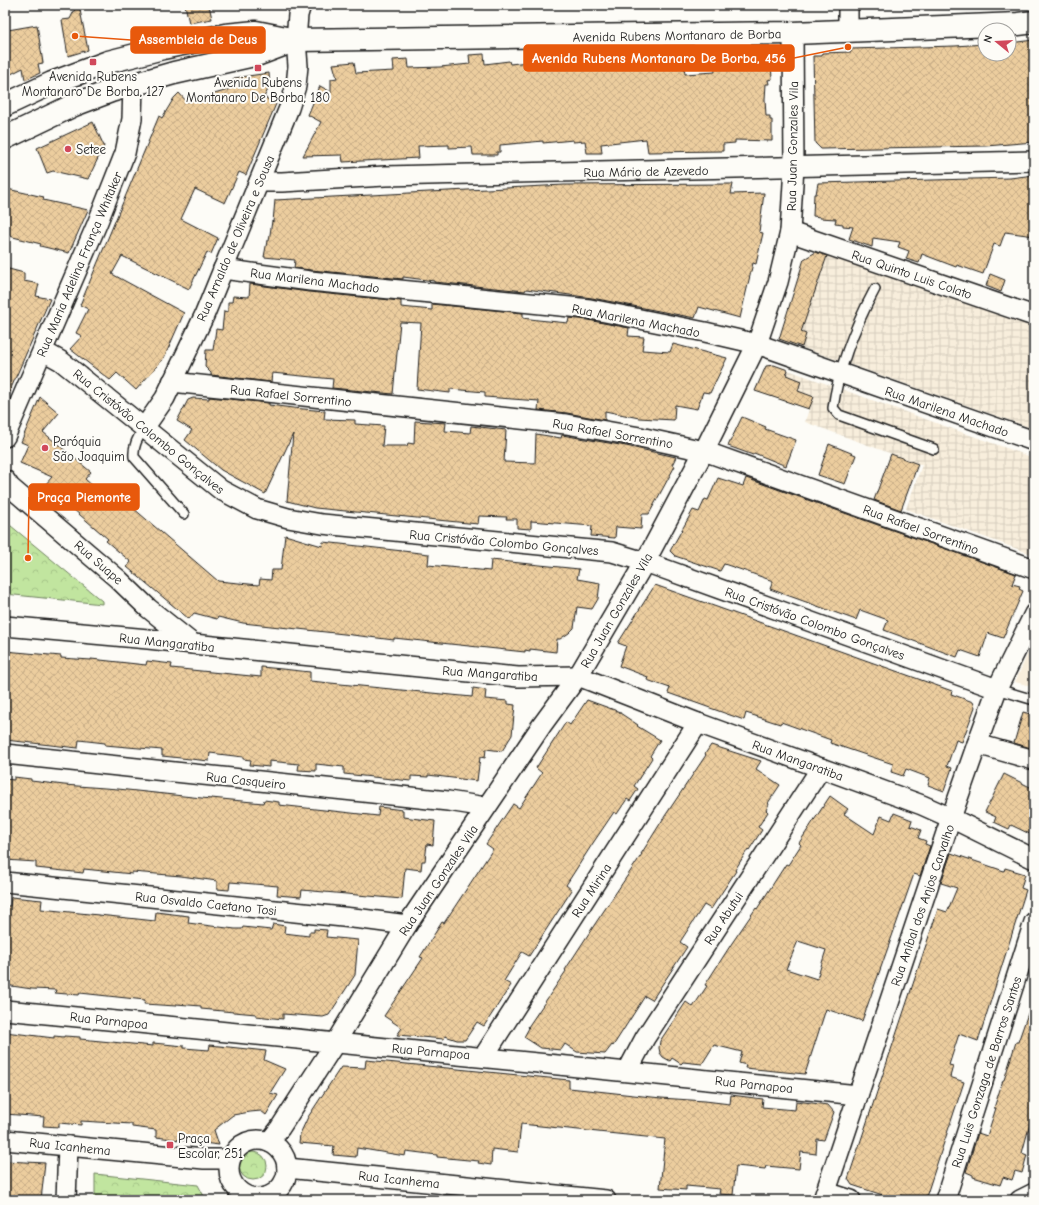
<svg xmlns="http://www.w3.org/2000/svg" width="1039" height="1205" viewBox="0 0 1039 1205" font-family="'Comic Neue',sans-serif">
<defs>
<pattern id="industrial-grid" width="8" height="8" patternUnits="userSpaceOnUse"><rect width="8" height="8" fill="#f8eedc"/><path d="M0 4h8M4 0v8" fill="none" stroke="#d4ccbc"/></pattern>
<pattern id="forest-crowns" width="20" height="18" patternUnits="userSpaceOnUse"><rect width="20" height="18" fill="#c1e59f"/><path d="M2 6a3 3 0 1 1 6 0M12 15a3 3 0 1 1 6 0" fill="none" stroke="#a5c488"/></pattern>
<pattern id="building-cross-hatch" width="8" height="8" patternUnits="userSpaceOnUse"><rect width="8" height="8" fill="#eccd9e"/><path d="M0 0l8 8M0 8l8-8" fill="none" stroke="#caaf88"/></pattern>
</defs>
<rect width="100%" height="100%" fill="#fdfcf7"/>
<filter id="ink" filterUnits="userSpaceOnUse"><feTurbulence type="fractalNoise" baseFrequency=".025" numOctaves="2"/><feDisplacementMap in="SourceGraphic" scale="8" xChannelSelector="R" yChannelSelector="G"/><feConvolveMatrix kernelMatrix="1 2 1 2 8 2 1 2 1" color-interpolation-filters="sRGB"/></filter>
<g filter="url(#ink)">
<path fill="#f8eedc" d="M1034 640V687L1015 682Z"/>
<g fill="url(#industrial-grid)">
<path d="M818 251 1034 327V429L783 341 781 339 804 259Z"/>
<path d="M774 365 1034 458V555L906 509 922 465 805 422 809 409 755 391 766 366Z"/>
</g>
<g fill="url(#forest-crowns)" stroke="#6e805e">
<path d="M5 521 102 601V604L5 594Z"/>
<circle cx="253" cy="1166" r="14"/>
<path d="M95 1174 198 1185 206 1200H95Z"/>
</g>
<g fill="url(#building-cross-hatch)" stroke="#1c1c1c" fill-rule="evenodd">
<path d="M77 5H79L88 50 68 56 62 20 70 19Z"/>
<path d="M185 5H209L212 19 189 23Z"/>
<path d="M37 25 43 63 38 64 40 73 25 80 23 68 5 77V39L8 30Z"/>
<path d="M1034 40V142L986 146 821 149 815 143 813 56H822V53L851 52V49L955 46 985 44V54H1009V43Z"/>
<path d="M669 51H682L685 74 715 72 714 63H725L724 61 771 63 772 79 768 80 769 84H766L765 99 766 116H770V120H772V141L735 140V143L723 144V151L648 152 646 139 601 144 602 153H587L585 141 573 142V140L543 143V141L500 145V152H497V155H473L472 147 449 148V145L418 146 419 158 343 162 342 155 303 156 321 122 308 115 320 86 331 92V79L337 78 333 64 354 62 356 73 394 71 393 60 408 59 409 68 440 67 470 64 469 55 484 54 485 64 509 61 510 64 546 60 545 53 591 52 592 65 620 62 670 59Z"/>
<path d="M269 73 270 86 264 97 276 104 246 175 239 172 225 203 195 189 181 219 218 238 211 254 207 252 189 289 122 256 112 274 184 313 164 358 136 390 117 373 110 380 70 349 82 336 76 333 88 309 80 305 159 116 162 118 174 98 179 93 187 102 228 90 234 78Z"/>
<path d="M93 122 104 146 88 179 53 171 47 173 37 148Z"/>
<path d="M1034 175V236L1005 232 1000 246 994 244 983 274 957 265 956 267 922 254 919 263 906 259 909 251 898 247 900 242 873 238 872 247 849 239 853 227 843 226V224L835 223 836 219 820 218V217L813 216 814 194H816L818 183 1010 178Z"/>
<path d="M733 184 731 194 764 193 759 232 763 233 756 264 753 263 740 318 699 307 695 318 592 298 526 289 525 291 434 282V281L403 277V279L311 270 294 268 295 260 264 257 267 241H269L272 221 273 222 275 200 564 185Z"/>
<path d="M7 189 44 197 43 200 88 210 69 253 40 246 41 244 5 235V195Z"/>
<path d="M816 252 827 256 801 332 806 334 802 347 779 339 804 259Z"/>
<path d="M5 268 24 273V281L39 284 36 296 50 299 5 402Z"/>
<path d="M990 274 1005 280 1001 292 986 286Z"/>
<path d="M250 284 309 292 401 301V307L432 310V304L523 313V318L538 320 568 323 569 318 588 320 629 328 628 336 644 337 642 350 670 352 673 344 727 358 710 393 703 392 697 409 675 405 674 420 639 418 605 411V420L567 413 538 410 539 401 485 397V392L450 389V393L417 389 421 323 400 322 393 394 332 388 333 379 312 377 272 373 271 382 211 375V373L205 367 206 350H213L216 329 222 330 224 311 228 312V302H232L233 296 249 297Z"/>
<path d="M774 365 788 370 786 375 801 381 798 391 814 397 809 409 755 391 766 366Z"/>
<path d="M40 397 59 413 43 432 91 472 85 479 104 496 111 489 218 581 259 585 260 579 271 580 272 570H281L285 535 322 546 323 542 429 554 428 565 490 571 491 560 579 569 577 579 600 583 598 599 592 609 577 607 574 628 569 633 560 639H557L556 652 530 649V651L525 650V652L394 638V640L344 634 243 623 218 617 217 619 194 613 189 619 127 567 131 562 106 541 108 539 45 485 52 477 20 463 28 445 21 442Z"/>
<path d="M209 397 269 403V405L293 408 325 411 324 419 355 420V424L384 426 382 446H407L408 443 414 444 415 421 446 423 445 431 470 433 471 426 506 430 504 462 535 463 536 434 561 438 562 435 626 446 676 457 672 465 675 466 649 514H642L641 529 616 527 615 538 591 536 592 526 531 521V529L517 528V519H506L507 517 479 516 478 524 315 508 287 501 293 434 265 494 221 470 185 440 192 430 177 421 188 400 193 398 209 399Z"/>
<path d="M742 417 766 427 765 429 796 440 786 466 754 453 753 455 728 446Z"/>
<path d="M829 444 856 455 845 484 818 475Z"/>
<path d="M891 454 918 464 901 510 874 500Z"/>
<path d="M718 478 743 486 746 478 1016 574 1012 584 1020 586 1019 589 1023 591 1003 638 988 633 980 657 960 650 957 657 884 630 888 620 860 610 856 620 770 589 773 581 745 571 724 564 720 571 675 556 670 551 693 510 699 512 705 499 708 500Z"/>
<path d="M655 585 952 691 951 694 973 702 975 707 962 742 956 740 947 766 952 768 944 791 928 785 930 778 906 769 903 776 891 772 893 764 830 743 831 740 781 722 780 724 746 713 744 720 668 693 670 688 647 680 648 677 619 666 626 646 618 643Z"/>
<path d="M5 651 61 656V658L91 660V659L146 665 147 661 172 664 171 668 261 677V667L282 669 310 672V681L472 697 473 688 486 690 485 699 508 701V704L515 705 512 735 502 751 486 749 485 758 480 757 477 781 428 775V777L411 776V781L363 776 344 774V767L316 764V771L298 770 299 764 269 761V767L250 765 251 760 243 759V757L210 753 209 761 162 756V750L105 745V743L79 740 78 748 5 740Z"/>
<path d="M587 700 620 712V713L638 725 637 726 660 740 650 756 652 758 634 786 638 789 630 801 627 799 617 814 614 812 593 843 566 885 572 890 529 956 522 952 504 981 511 985 484 1026 477 1022 465 1040H457L445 1036 444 1039 397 1035 402 1028 384 1016 423 958 420 957 442 922 444 923 493 849 486 844 513 804 519 808 542 773 536 768 566 722 570 725Z"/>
<path d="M1023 712 1034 715V749L1014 743Z"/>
<path d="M711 745 761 761 756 769 780 785 768 803 769 804 766 810 768 812 758 827 762 830 749 850 748 849 735 870 736 871 711 909 704 905 680 942 687 947 652 1000 645 996 613 1046 612 1045 605 1054 577 1052 565 1044 561 1050 541 1048 524 1037 529 1028 528 1027 566 971 565 970 595 924 642 854H641L665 816 706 755 705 754Z"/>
<path d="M1004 774 1034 789V836L1011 825 1009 829 994 822 996 817 985 812Z"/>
<path d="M14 777 31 779V781L64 785 118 789 211 799V798L263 803 264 800 279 802V805L378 816 379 807 403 810V817L435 821 433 845 427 844 425 861H422L421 870 405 868 402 899 302 890 301 897 277 895 278 886 230 882 229 890 217 889V881L181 876 132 872V874L84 869 83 873 36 868V862L5 860V779L14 780Z"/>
<path d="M830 796 848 809 844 814 874 834 881 816 891 820 894 813 912 820 910 826 921 830 918 838 926 841 925 844 930 846 920 876 914 874 862 1021 826 1009 805 1074 745 1068 746 1065 739 1063 742 1052 714 1045 702 1064 683 1062 681 1064 672 1058 670 1061 663 1057 660 1053 659 1048 660 1041 686 1002 693 1007 707 986 705 985 732 943 756 908 757 909 786 864 788 865 801 845 799 843ZM798 941 826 950 817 979 786 969Z"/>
<path d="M951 853 1004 871 1005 868 1025 874 1021 888 1026 890 978 1041 959 1034 949 1065 953 1066 950 1077 964 1082 925 1200H913L899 1195 898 1200 852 1185 848 1179 938 909 947 912 957 888 941 883Z"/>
<path d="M11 897 42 900 41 909 137 919 155 921 156 912 189 916 188 923 235 929H242L243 927 271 930 273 924 285 926 284 933 309 936V932H314V929L327 930 326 937 358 940 355 975 329 1015 323 1017 283 1014V1019L256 1016V1014L201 1009V1006L176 1004V1006L144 1004 145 1000 80 993 79 995 55 993 56 990 32 989 5 985V906H10Z"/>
<path d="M1032 1002H1034V1120H1031L1022 1153 1027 1155 1022 1173 1015 1171 1012 1180 1003 1177 1000 1185 973 1177V1175L966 1172 978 1133 987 1136 996 1108H994L1003 1080H1004L1016 1042H1018Z"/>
<path d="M5 1032 54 1038V1036L64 1037V1036L80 1037V1039L153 1046V1043L184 1046V1048L209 1050 210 1045 266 1051 264 1060 285 1069 270 1093 278 1095 266 1115 261 1111 250 1112 233 1115 214 1130 219 1145 156 1137V1130L132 1127V1124L81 1121V1125L59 1123V1127L43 1126 44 1117 5 1114Z"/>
<path d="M366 1060 569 1080V1088L661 1098 705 1101 730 1104 731 1095 763 1099 762 1107 795 1110 796 1101 828 1105 834 1112 824 1140 817 1139 816 1154 801 1152 799 1169 766 1166 765 1169 736 1166 733 1195 719 1194 720 1189 686 1186V1190L660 1188 665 1139 521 1124 518 1152 492 1149 491 1165 478 1163 479 1161 437 1157V1155L406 1151 405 1156 357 1148 356 1157 333 1155 334 1146 299 1143 300 1134 308 1117 341 1067 365 1068Z"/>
<path d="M5 1161 45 1163 41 1200H6V1198H5Z"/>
</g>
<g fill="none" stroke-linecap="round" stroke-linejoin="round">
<g stroke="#1c1c1c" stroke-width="12">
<g id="service">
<path d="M875 289C855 326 839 365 833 408L839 415 934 449"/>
<path d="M144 428C138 438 133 445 134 457L184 514"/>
<path d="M997 689 1034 700"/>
</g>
</g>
<g stroke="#1c1c1c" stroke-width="22">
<g id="minor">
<path d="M848 32V5"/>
<path d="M259 182H282L385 176 1034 161"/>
<path d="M790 232 1034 316"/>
<path d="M223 269 310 281 590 309 705 332 757 344 1034 441"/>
<path d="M43 351 61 361 221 490 257 509 288 518 322 524 612 552 645 562 997 689"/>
<path d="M172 382 566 424 640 437 704 451 1034 569"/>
<path d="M144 428 165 398 204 316 289 108 296 86 298 66 296 40 298 15 301 5"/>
<path d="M5 437 97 224 125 153 132 119 133 85"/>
<path d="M5 480 10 487 118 579 148 608 193 644"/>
<path d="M5 626 148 639 193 644 518 677 578 676 698 723 922 805 951 818 1034 859"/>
<path d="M977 744 1034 760"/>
<path d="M5 754 448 801 486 807"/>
<path d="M5 882 362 919 407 925"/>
<path d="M5 1010C289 1038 573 1064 858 1095"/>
<path d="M484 1056 698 723"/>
<path d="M628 1070 645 1038 821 768"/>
<path d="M5 1140 204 1159H230"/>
<circle cx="258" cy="1169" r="29"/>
<path d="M269 1142 280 1128 335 1043 407 925 542 725 578 676 645 562 704 451 757 344 778 282 790 232 794 167 793 33"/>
<path d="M287 1168 606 1200"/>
<path d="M826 1192 851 1200"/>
<path d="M66 1200 68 1146"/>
<path d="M823 1200 951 818 977 744 997 689 1034 614"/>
<path d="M945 1200 1034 922"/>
<path d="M1020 1200 1034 1193"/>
</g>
</g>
<g stroke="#1c1c1c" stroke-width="25">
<g id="tertiary">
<path d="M5 105 52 83 108 62 163 48 225 35 256 32 296 40 793 33 1018 24 1034 22"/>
<path d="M5 138 74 105 111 91 174 73 259 54 296 40"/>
</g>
</g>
<use href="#service" stroke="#fdfcf7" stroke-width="9"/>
<use href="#minor" stroke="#fdfcf7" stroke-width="19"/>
<use href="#tertiary" stroke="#fdfcf7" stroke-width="22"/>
</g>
</g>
<g fill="#d1495b" stroke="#fdfcf7" stroke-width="1.5">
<rect x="89" y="58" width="8" height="8" rx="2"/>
<rect x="254" y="64" width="8" height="8" rx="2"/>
<circle cx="68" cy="149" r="4"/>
<circle cx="45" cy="448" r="4"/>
<rect x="166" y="1141" width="8" height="8" rx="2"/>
</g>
<g text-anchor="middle" stroke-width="4" stroke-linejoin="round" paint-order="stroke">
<g font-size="13" fill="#1c1c1c" stroke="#fdfcf7">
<text transform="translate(677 35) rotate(-1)" y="5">Avenida Rubens Montanaro de Borba</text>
<text transform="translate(792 146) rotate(-89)" y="5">Rua Juan Gonzales Vila</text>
<text transform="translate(646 171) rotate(-1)" y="5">Rua Mário de Azevedo</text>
<text transform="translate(235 238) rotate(-67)" y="5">Rua Arnaldo de Oliveira e Sousa</text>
<text transform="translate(79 264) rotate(-67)" y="5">Rua Maria Adelina França Whitaker</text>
<text transform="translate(912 274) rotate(19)" y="5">Rua Quinto Luis Colato</text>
<text transform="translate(315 280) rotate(7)" y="5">Rua Marilena Machado</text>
<text transform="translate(636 320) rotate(11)" y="5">Rua Marilena Machado</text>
<text transform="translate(291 395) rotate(6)" y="5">Rua Rafael Sorrentino</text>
<text transform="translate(947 411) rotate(19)" y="5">Rua Marilena Machado</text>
<text transform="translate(149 431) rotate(39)" y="5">Rua Cristóvão Colombo Gonçalves</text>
<text transform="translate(613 433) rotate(10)" y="5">Rua Rafael Sorrentino</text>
<text transform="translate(921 529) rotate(20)" y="5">Rua Rafael Sorrentino</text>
<text transform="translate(504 542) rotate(5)" y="5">Rua Cristóvão Colombo Gonçalves</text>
<text transform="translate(99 562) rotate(41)" y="5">Rua Suape</text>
<text transform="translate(616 610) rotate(-60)" y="5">Rua Juan Gonzales Vila</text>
<text transform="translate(815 623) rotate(20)" y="5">Rua Cristóvão Colombo Gonçalves</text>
<text transform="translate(167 642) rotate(6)" y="5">Rua Mangaratiba</text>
<text transform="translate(490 673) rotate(4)" y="5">Rua Mangaratiba</text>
<text transform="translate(798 760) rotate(20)" y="5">Rua Mangaratiba</text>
<text transform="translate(246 780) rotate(6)" y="5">Rua Casqueiro</text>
<text transform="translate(438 880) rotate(-56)" y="5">Rua Juan Gonzales Vila</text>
<text transform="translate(591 890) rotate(-57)" y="5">Rua Mirina</text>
<text transform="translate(206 903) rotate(6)" y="5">Rua Osvaldo Caetano Tosi</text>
<text transform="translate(922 905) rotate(-71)" y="5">Rua Aníbal dos Anjos Carvalho</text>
<text transform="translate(723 918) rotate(-57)" y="5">Rua Abutui</text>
<text transform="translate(109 1020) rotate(6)" y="5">Rua Parnapoa</text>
<text transform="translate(431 1051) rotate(5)" y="5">Rua Parnapoa</text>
<text transform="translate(986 1072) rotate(-72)" y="5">Rua Luis Gonzaga de Barros Santos</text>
<text transform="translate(754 1084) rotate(6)" y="5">Rua Parnapoa</text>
<text transform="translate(70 1146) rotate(6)" y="5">Rua Icanhema</text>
<text transform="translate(399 1179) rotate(6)" y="5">Rua Icanhema</text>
</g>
<g font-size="13" fill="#1c1c1c" stroke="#fdfcf7" text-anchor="start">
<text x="93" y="81" text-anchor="middle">Avenida Rubens<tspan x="93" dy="15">Montanaro De Borba, 127</tspan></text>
<text x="258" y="87" text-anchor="middle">Avenida Rubens<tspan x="258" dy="15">Montanaro De Borba, 180</tspan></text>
<text x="76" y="154">Setee</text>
<text x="53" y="446">Paróquia<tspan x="53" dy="15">São Joaquim</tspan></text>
<text x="178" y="1143">Praça<tspan x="178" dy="15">Escolar, 251</tspan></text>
</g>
</g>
<path fill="none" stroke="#e8590c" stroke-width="1.5" d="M75 36L131 40M848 47L794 58M28 558L29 497"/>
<g fill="#e8590c" stroke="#fdfcf7" stroke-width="1.5">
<circle cx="75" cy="36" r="4"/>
<circle cx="848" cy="47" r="4"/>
<circle cx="28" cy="558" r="4"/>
</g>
<g fill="#e8590c" stroke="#e8590c" stroke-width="1.5">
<rect x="131" y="27" width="134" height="26" rx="4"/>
<rect x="524" y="45" width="270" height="26" rx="4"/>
<rect x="29" y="484" width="110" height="26" rx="4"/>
</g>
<g font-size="14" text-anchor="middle" font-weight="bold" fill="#fff">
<text x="198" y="44">Assembleia de Deus</text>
<text x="659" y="63">Avenida Rubens Montanaro De Borba, 456</text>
<text x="84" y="502">Praça Piemonte</text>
</g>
<rect width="1039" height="1205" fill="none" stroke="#fdfcf7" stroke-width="20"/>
<rect x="10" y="10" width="1019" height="1185" fill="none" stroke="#1c1c1c" stroke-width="1.5" filter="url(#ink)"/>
<g transform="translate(997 42) rotate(288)"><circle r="19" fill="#fdfcf7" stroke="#a3a29f"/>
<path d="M0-3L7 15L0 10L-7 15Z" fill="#d1495b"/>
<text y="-6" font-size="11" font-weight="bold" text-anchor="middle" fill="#1c1c1c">N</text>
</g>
</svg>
